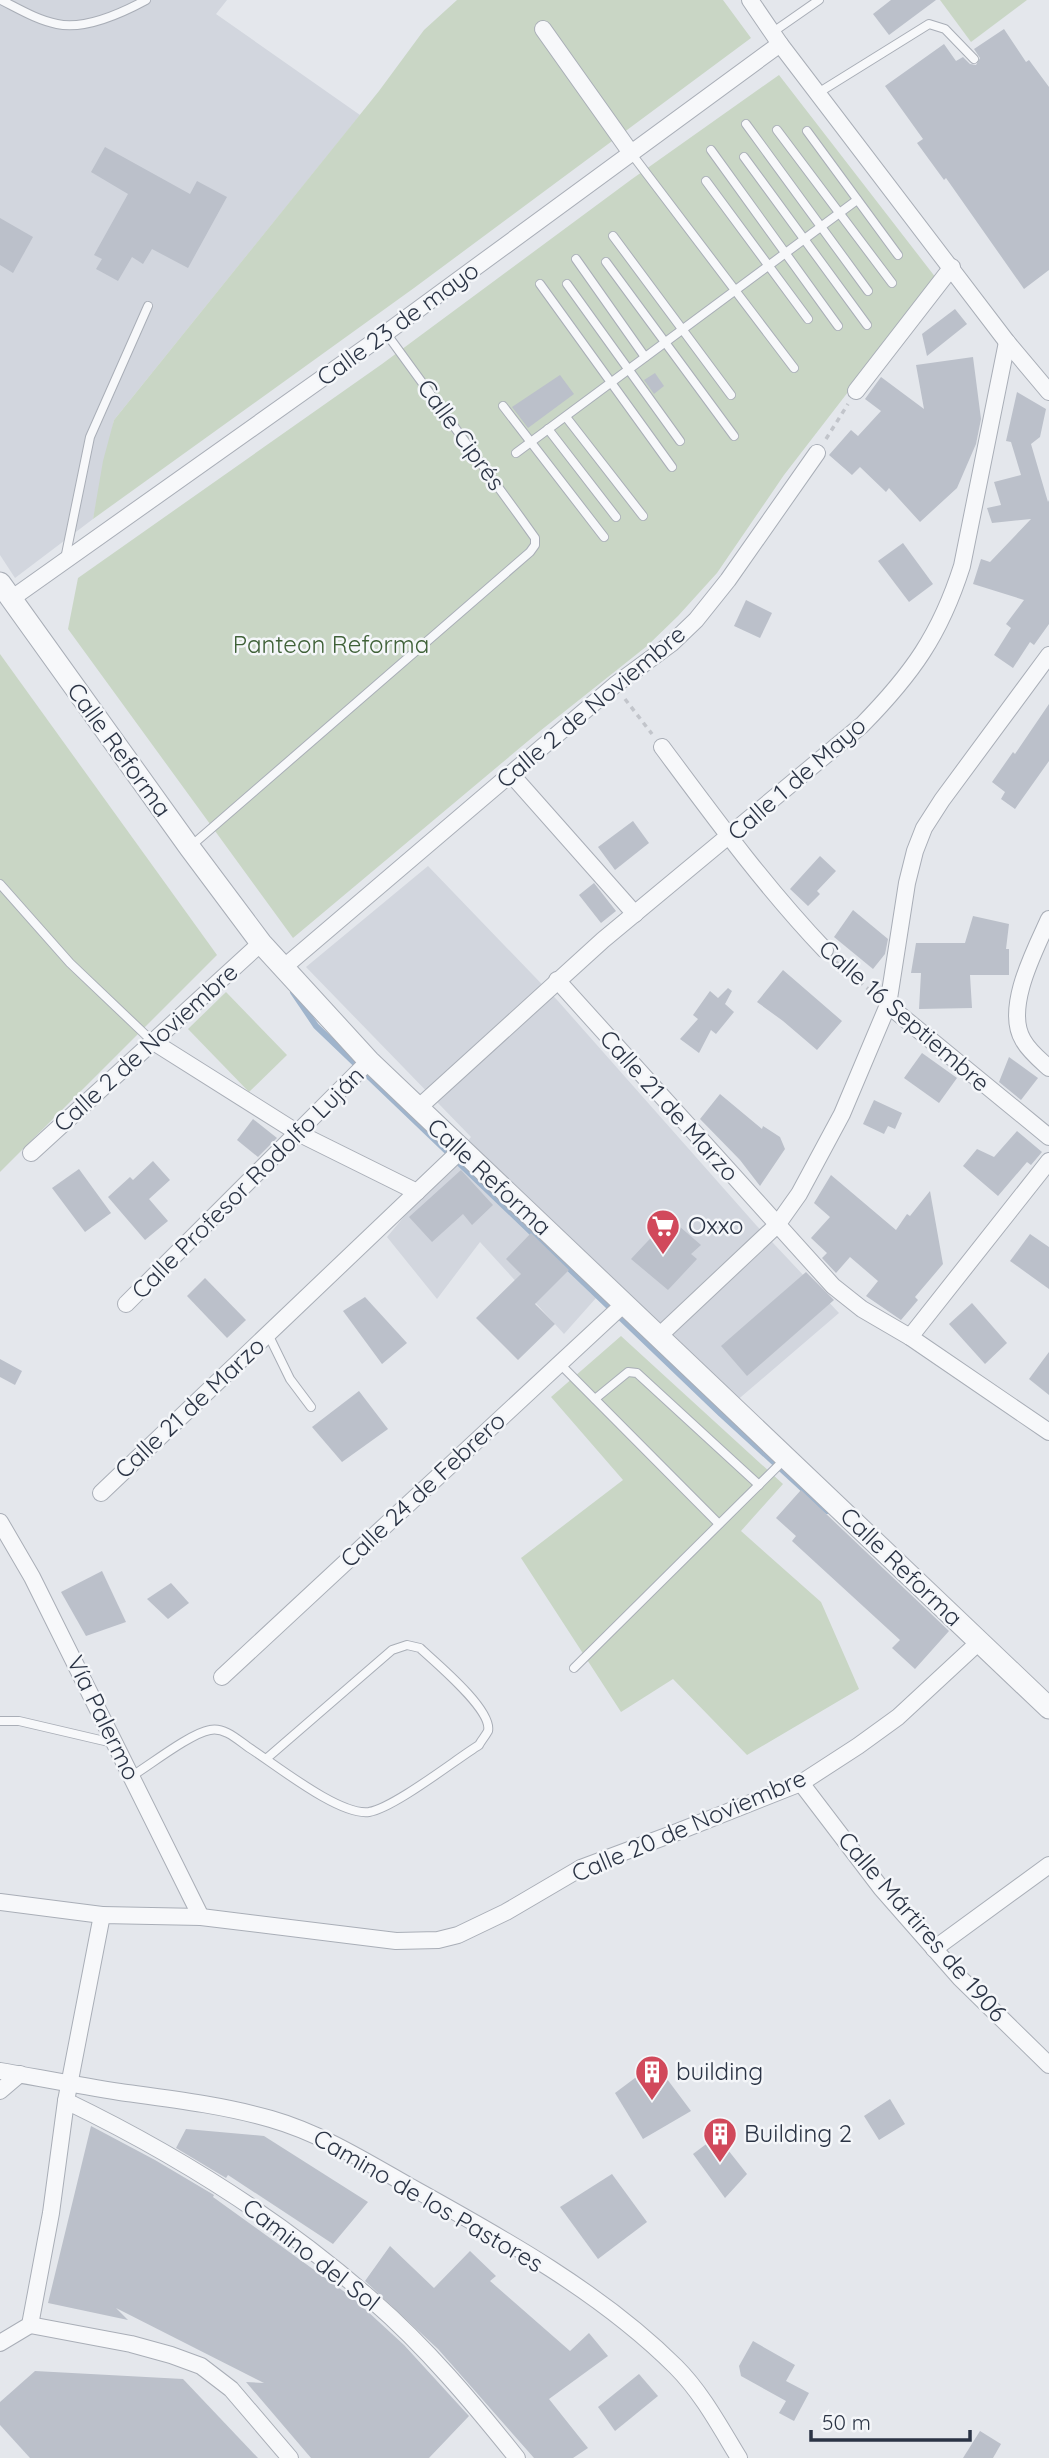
<svg xmlns="http://www.w3.org/2000/svg" width="1049" height="2458" viewBox="0 0 1049 2458" font-family="Quicksand,sans-serif">
<rect width="100%" height="100%" fill="#e4e7ec"/>
<g fill="#d2d6de">
<path d="M0 0H227L216 14 360 115 114 420 93 519 15 578 0 555Z"/>
<path d="M428 866 558 1001 756 1225 839 1313 721 1414 596 1298 564 1334 480 1242 437 1299 387 1237 471 1137 306 967Z"/>
</g>
<g fill="#c9d6c5">
<path d="M457 0H723L751 38 414 288 93 519 103 461 114 420 379 91 424 30Z"/>
<path d="M940 0H1027L971 42Z"/>
<path d="M779 75 936 278 784 475 717 573 678 616 647 646 540 731 293 938 68 629 78 578 382 364 632 179Z"/>
<path d="M0 654 217 955 0 1172Z"/>
<path d="M226 992 287 1055 249 1092 188 1029Z"/>
<path d="M621 1336 783 1484 741 1531 821 1602 859 1689 747 1755 673 1679 621 1712 521 1558 623 1480 551 1397Z"/>
</g>
<g fill="none" stroke-linecap="round" stroke-linejoin="round">
<path stroke="#9fb4cc" stroke-width="6" d="M293 992 316 1026 721 1414 827 1511"/>
</g>
<g fill="#bbc0ca">
<path d="M891 0H936L889 35 873 14Z"/>
<path d="M1004 29 1026 62 1029 60 1049 87V270L1024 289 946 178 944 180 917 143 923 139 885 86 944 44 956 61 963 57 970 64 976 65 980 58 974 49Z"/>
<path d="M105 147 190 194 197 181 227 197 188 268 152 249 143 264 132 257 118 281 96 269 102 259 94 255 128 194 91 172Z"/>
<path d="M0 218 33 237 13 273 0 265Z"/>
<path d="M955 309 967 324 927 356 922 334Z"/>
<path d="M973 357 981 419 976 444 957 488 920 522 889 488 886 492 860 467 852 475 829 455 851 430 858 436 881 411 865 399 881 377 924 409 916 365Z"/>
<path d="M655 373 664 386 654 394 644 380Z"/>
<path d="M560 375 574 394 528 428 512 407Z"/>
<path d="M1017 392 1046 409 1040 437 1031 444 1048 502 1049 500V624L1034 645 1030 642 1013 668 994 655 1011 628 1006 624 1024 600 973 584 981 559 990 562 1031 519 992 523 987 508 1001 505 994 482 1021 475 1011 442 1006 441Z"/>
<path d="M903 543 933 584 909 602 878 561Z"/>
<path d="M746 600 772 613 760 638 734 626Z"/>
<path d="M1049 704V761L1015 809 1001 799 1005 792 992 782 1013 752 1015 754Z"/>
<path d="M633 821 649 843 615 870 598 847Z"/>
<path d="M820 856 836 871 817 891 820 894 808 906 790 889Z"/>
<path d="M594 883 616 911 601 923 579 895Z"/>
<path d="M853 910 888 939 885 954 873 969 834 937Z"/>
<path d="M973 916 1009 924 1006 949H1009V975H970L972 1008 919 1009 921 973H911L916 943H965Z"/>
<path d="M783 970 842 1021 817 1050 783 1021 757 1002Z"/>
<path d="M728 988 732 991 725 1004 734 1012 716 1034 711 1030 699 1053 680 1039 698 1019 693 1015 710 991 718 998Z"/>
<path d="M922 1053 957 1078 939 1103 904 1078Z"/>
<path d="M1009 1057 1038 1078 1021 1100 999 1082Z"/>
<path d="M720 1094 762 1129 763 1126 780 1137 785 1149 760 1186 740 1160 700 1119Z"/>
<path d="M874 1100 902 1113 895 1129 888 1126 884 1134 863 1124Z"/>
<path d="M253 1119 277 1138 258 1157 237 1140Z"/>
<path d="M1017 1131 1042 1152 1031 1165 1027 1162 998 1196 963 1166 977 1149 994 1157Z"/>
<path d="M153 1161 170 1180 149 1199 168 1221 145 1240 108 1197 130 1177 133 1180Z"/>
<path d="M79 1169 111 1213 85 1232 52 1188Z"/>
<path d="M461 1170 493 1205 472 1225 463 1214 432 1242 409 1217Z"/>
<path d="M831 1175 896 1230 907 1214 910 1216 930 1191 943 1264 915 1297 918 1300 901 1320 866 1296 878 1281 850 1257 836 1273 822 1258 827 1253 811 1238 830 1217 814 1203Z"/>
<path d="M672 1220 701 1245 691 1254 697 1259 668 1290 631 1259 662 1226Z"/>
<path d="M531 1233 569 1270 535 1304 555 1324 518 1360 476 1318 521 1274 506 1259Z"/>
<path d="M1030 1234 1049 1247V1289L1010 1261Z"/>
<path d="M806 1272 834 1300 747 1376 721 1346Z"/>
<path d="M205 1278 246 1320 227 1338 187 1296Z"/>
<path d="M365 1297 407 1343 382 1364 343 1311Z"/>
<path d="M972 1303 1007 1343 985 1364 949 1324Z"/>
<path d="M1049 1352V1395L1029 1379Z"/>
<path d="M0 1359 22 1371 15 1385 0 1377Z"/>
<path d="M359 1391 388 1429 342 1462 312 1427Z"/>
<path d="M801 1490 949 1631 915 1669 892 1648 900 1640 792 1541 796 1536 776 1518Z"/>
<path d="M102 1571 126 1622 86 1636 61 1592Z"/>
<path d="M171 1583 189 1603 168 1619 147 1599Z"/>
<path d="M655 2063 691 2111 643 2139 615 2093Z"/>
<path d="M890 2099 905 2124 879 2140 864 2116Z"/>
<path d="M91 2126 155 2160 214 2195 213 2197 353 2298 404 2345 469 2416 429 2458H311L246 2382 264 2383 116 2308 128 2320 48 2303Z"/>
<path d="M186 2129 264 2136 368 2202 333 2244 228 2175 226 2178 176 2148Z"/>
<path d="M717 2136 747 2174 725 2198 693 2154Z"/>
<path d="M612 2174 647 2222 598 2259 560 2207Z"/>
<path d="M390 2246 434 2288 470 2251 496 2276 490 2281 570 2351 589 2333 608 2356 549 2399 588 2448 573 2458H534L438 2349 365 2281Z"/>
<path d="M753 2341 795 2365 786 2381 809 2393 794 2421 779 2413 786 2401 741 2376 739 2366Z"/>
<path d="M35 2371 183 2379 258 2458H30L0 2425V2402Z"/>
<path d="M639 2374 658 2396 615 2431 598 2407Z"/>
<path d="M980 2431 1001 2444 993 2458H963Z"/>
</g>
<g fill="none" stroke-linecap="round" stroke-linejoin="round">
<g stroke="#a9aeb7" stroke-width="10">
<g id="service">
<path d="M1 0C19 9 37 20 57 24 84 30 122 13 146 0"/>
<path d="M773 32 819 0"/>
<path d="M818 93 929 24 945 29 974 59"/>
<path d="M746 124 868 291"/>
<path d="M777 130 892 283"/>
<path d="M807 131 898 255"/>
<path d="M711 150 838 326"/>
<path d="M631 153 794 368"/>
<path d="M744 157 867 325"/>
<path d="M706 181 808 319"/>
<path d="M613 236 731 395"/>
<path d="M576 259 645 357"/>
<path d="M606 262 734 436"/>
<path d="M540 284 672 467"/>
<path d="M567 284 680 441"/>
<path d="M503 406 604 537"/>
<path d="M566 417 643 516"/>
<path d="M548 429 616 517"/>
<path d="M516 453 857 200"/>
<path d="M65 559 90 437 148 306"/>
<path d="M191 846 530 552 535 545V538L520 517 386 333"/>
<path d="M0 884 70 963 152 1041"/>
<path d="M268 1334 290 1379 311 1407"/>
<path d="M559 1363 719 1524"/>
<path d="M595 1399 628 1372 637 1373 759 1485"/>
<path d="M574 1668 784 1460"/>
<path d="M0 1721H19L113 1743"/>
<path d="M132 1776C150 1765 191 1733 210 1730 224 1727 237 1739 248 1747 275 1764 339 1816 369 1812 394 1808 455 1760 479 1745 481 1741 486 1735 488 1731 493 1710 435 1662 420 1648L407 1645 392 1650 266 1759"/>
</g>
</g>
<g stroke="#a9aeb7" stroke-width="18">
<g id="minor">
<path d="M750 0 780 44 1007 342 1049 392"/>
<path d="M543 29 631 153"/>
<path d="M856 391 952 267"/>
<path d="M11 599 386 333 780 44"/>
<path d="M662 747C714 817 765 887 825 950"/>
<path d="M511 774 635 914"/>
<path d="M1049 919C1035 950 1004 1008 1023 1040 1029 1051 1040 1060 1049 1068"/>
<path d="M283 968 615 685 672 643 696 620 728 580 817 453"/>
<path d="M557 980 833 1286 862 1309 910 1337 1049 1432"/>
<path d="M888 1005 1049 1137"/>
<path d="M152 1041 298 1133 417 1192"/>
<path d="M417 1109 603 940 862 725C912 674 940 635 962 566L1007 342"/>
<path d="M31 1153 261 943"/>
<path d="M126 1304 369 1061"/>
<path d="M659 1336 777 1225 799 1194 842 1114 888 1005 907 883 915 851 924 828 942 800 1049 655"/>
<path d="M910 1337 1049 1161"/>
<path d="M101 1493 461 1150"/>
<path d="M0 1522 32 1577 201 1917"/>
<path d="M222 1677 625 1303"/>
<path d="M801 1783 881 1888 960 1978 1049 2065"/>
<path d="M0 1902 102 1915"/>
<path d="M934 1949 1049 1865"/>
<path d="M0 2071C40 2078 80 2086 120 2092 171 2099 222 2105 271 2119 320 2133 365 2161 409 2186 501 2237 601 2292 676 2367 702 2393 720 2427 739 2458"/>
<path d="M0 2091 20 2074"/>
<path d="M66 2101C176 2154 281 2220 373 2301 426 2347 473 2403 517 2458"/>
<path d="M30 2325 131 2344 171 2355 201 2366 231 2389 290 2458"/>
<path d="M0 2343 30 2325 51 2213 66 2101 102 1915 201 1917 396 1941 438 1940 458 1935 506 1912 581 1868 672 1834 801 1783 858 1746 898 1717 979 1642"/>
</g>
</g>
<g stroke="#a9aeb7" stroke-width="23">
<path id="tertiary" d="M0 583 190 848 261 943 369 1061 1049 1708"/>
</g>
<g stroke="#c2c5cb" stroke-width="3.5" stroke-dasharray="5 5" stroke-linecap="butt">
<path d="M826 439 848 404"/>
<path d="M625 699 652 734"/>
<path d="M836 962 873 993"/>
</g>
<use href="#service" stroke="#f7f8fa" stroke-width="8"/>
<use href="#minor" stroke="#f7f8fa" stroke-width="16"/>
<use href="#tertiary" stroke="#f7f8fa" stroke-width="21"/>
</g>
<defs>
<g id="supermarket-pin" transform="scale(1.75)"><path d="M0 17L-7.5 6A9.5 9.5 0 1 1 7.5 6Z" fill="#d1495b" stroke="#f4f6f9"/><path d="M-6-5.5h2.5l.6 2H6L4.5 2H-2.5L-4.4-4H-6ZM-1.5 3.2a1.3 1.3 0 1 0 .1 0ZM3 3.2a1.3 1.3 0 1 0 .1 0Z" fill="#fff"/></g>
<g id="building-pin" transform="scale(1.75)"><path d="M0 17L-7.5 6A9.5 9.5 0 1 1 7.5 6Z" fill="#d1495b" stroke="#f4f6f9"/><path d="M-4-6H4V6H1V3H-1V6H-4ZM-2.5-4.3h1.7v1.8h-1.7ZM.8-4.3h1.7v1.8H.8ZM-2.5-1h1.7V.8h-1.7ZM.8-1h1.7V.8H.8Z" fill="#fff"/></g>
</defs>
<g fill-rule="evenodd">
<use href="#supermarket-pin" x="663" y="1226"/>
<use href="#building-pin" x="652" y="2072"/>
<use href="#building-pin" x="720" y="2134"/>
</g>
<g text-anchor="middle" stroke-width="5" stroke-linejoin="round" paint-order="stroke">
<g font-size="24" fill="#2b3445" stroke="#f4f6f9">
<text transform="translate(398 324) rotate(-36)" y="8">Calle 23 de mayo</text>
<text transform="translate(461 435) rotate(54)" y="8">Calle Ciprés</text>
<text transform="translate(591 707) rotate(-40)" y="8">Calle 2 de Noviembre</text>
<text transform="translate(119 750) rotate(54)" y="8">Calle Reforma</text>
<text transform="translate(797 779) rotate(-41)" y="8">Calle 1 de Mayo</text>
<text transform="translate(904 1016) rotate(41)" y="8">Calle 16 Septiembre</text>
<text transform="translate(146 1048) rotate(-42)" y="8">Calle 2 de Noviembre</text>
<text transform="translate(669 1106) rotate(48)" y="8">Calle 21 de Marzo</text>
<text transform="translate(489 1177) rotate(43)" y="8">Calle Reforma</text>
<text transform="translate(248 1183) rotate(-45)" y="8">Calle Profesor Rodolfo Luján</text>
<text transform="translate(190 1408) rotate(-43)" y="8">Calle 21 de Marzo</text>
<text transform="translate(423 1490) rotate(-43)" y="8">Calle 24 de Febrero</text>
<text transform="translate(901 1567) rotate(44)" y="8">Calle Reforma</text>
<text transform="translate(103 1718) rotate(64)" y="8">Vía Palermo</text>
<text transform="translate(689 1826) rotate(-23)" y="8">Calle 20 de Noviembre</text>
<text transform="translate(922 1927) rotate(49)" y="8">Calle Mártires de 1906</text>
<text transform="translate(428 2201) rotate(30)" y="8">Camino de los Pastores</text>
<text transform="translate(311 2255) rotate(38)" y="8">Camino del Sol</text>
</g>
<g font-size="24" fill="#3f6138" stroke="#f4f6f9">
<text x="331" y="653">Panteon Reforma</text>
</g>
<g font-size="24" fill="#2b3445" stroke="#f4f6f9" text-anchor="start">
<text x="688" y="1234">Oxxo</text>
<text x="676" y="2080">building</text>
<text x="744" y="2142">Building 2</text>
</g>
</g>
<path d="M811 2430v10h159v-10" fill="none" stroke="#2b3445" stroke-width="3.5"/>
<text x="822" y="2430" font-size="21" fill="#2b3445" stroke="#f4f6f9" stroke-width="5" paint-order="stroke">50 m</text>
</svg>
